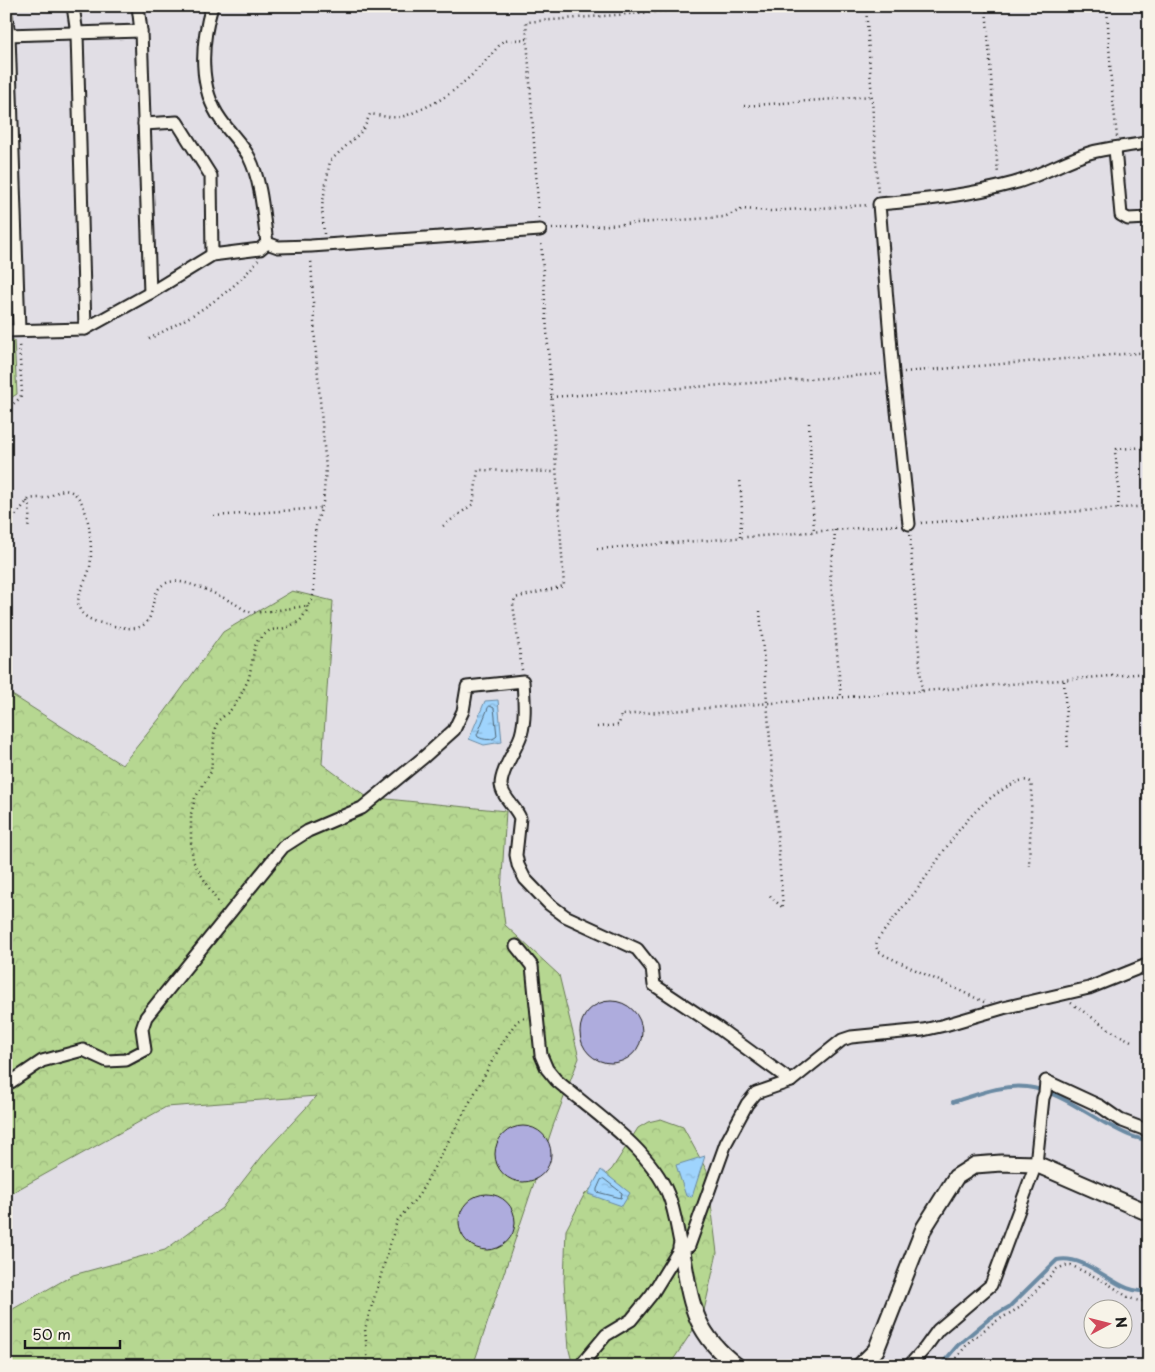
<svg xmlns="http://www.w3.org/2000/svg" width="1155" height="1372" viewBox="0 0 1155 1372" font-family="'Playpen Sans',sans-serif">
<defs>
<pattern id="forest-crowns" width="20" height="18" patternUnits="userSpaceOnUse" patternTransform="scale(1.25)"><rect width="20" height="18" fill="#b6d791"/><path d="M2 6a3 3 0 1 1 6 0M12 15a3 3 0 1 1 6 0" fill="none" stroke="#9cb87c"/></pattern>
<pattern id="water-ripples" width="26" height="14" patternUnits="userSpaceOnUse" patternTransform="scale(1.25)"><rect width="26" height="14" fill="#9fd4fd"/><path d="M2 4q2-2 4 0t4 0M15 11q2-2 4 0t4 0" fill="none" stroke="#88b5d8"/></pattern>
</defs>
<rect width="100%" height="100%" fill="#e1dee5"/>
<filter id="ink" filterUnits="userSpaceOnUse"><feTurbulence type="fractalNoise" baseFrequency=".02" numOctaves="2"/><feDisplacementMap in="SourceGraphic" scale="10" xChannelSelector="R" yChannelSelector="G"/><feConvolveMatrix kernelMatrix="1 2 1 2 8 2 1 2 1" color-interpolation-filters="sRGB"/></filter>
<g filter="url(#ink)">
<g fill="url(#forest-crowns)" stroke="#697a56">
<path d="M292 591 333 601 322 764 367 797 506 811 501 893 505 925 559 975 579 1058 553 1126 473 1366H6V1327L13 1309 73 1275 165 1250 222 1208 267 1150 317 1096 166 1107 6 1196V691L122 765 164 713 223 632Z"/>
<path d="M661 1119 683 1127 707 1171 717 1253 703 1315 669 1366H573L569 1350 564 1281 566 1230 584 1195 612 1169 638 1128 648 1122Z"/>
</g>
<path fill="#b6d791" stroke="#697a56" d="M6 340H14L17 394 6 401Z"/>
<g fill="url(#water-ripples)" stroke="#6b8aa3">
<path d="M498 700 502 742 484 745 469 739 485 701Z"/>
<path d="M705 1156 692 1197 686 1196 676 1165Z"/>
<path d="M601 1170 630 1193 622 1206 588 1194Z"/>
</g>
<g fill="none" stroke-linecap="round" stroke-linejoin="round">
<g stroke="#506676" stroke-width="1">
<path d="M490 706 494 708 497 736C492 741 484 740 478 737L477 735 488 708Z"/>
<path d="M604 1179 622 1193 621 1198 597 1192V1189L601 1180Z"/>
</g>
<g stroke="#6b8aa3" stroke-width="4">
<path d="M953 1102C976 1095 1002 1084 1027 1087 1054 1090 1080 1109 1103 1122 1118 1130 1132 1139 1149 1140"/>
<path d="M940 1366 958 1345 990 1318 1009 1307 1057 1260C1091 1253 1120 1299 1149 1290"/>
</g>
</g>
<g fill="#aeacdd" stroke="#1c1c1c">
<circle cx="611" cy="1032" r="31"/>
<circle cx="523" cy="1154" r="28"/>
<circle cx="487" cy="1222" r="28"/>
</g>
<g fill="none" stroke-linecap="round" stroke-linejoin="round">
<g stroke="#1c1c1c" stroke-width="15">
<g id="street">
<path d="M73 6 77 34 85 329"/>
<path d="M138 6 141 31 150 293"/>
<path d="M212 6C201 43 198 88 221 120 230 133 242 144 249 157 262 183 263 214 267 243L278 247 311 246 540 230"/>
<path d="M6 15 9 35 19 330"/>
<path d="M6 35 141 31"/>
<path d="M144 124 177 122 211 176 212 255"/>
<path d="M1115 149 1121 215 1128 219 1149 218"/>
<path d="M6 331 85 329 150 293 212 255 260 249 267 243"/>
<path d="M909 524 893 373 879 204C925 200 970 195 1014 183 1040 176 1064 161 1089 153 1108 147 1129 147 1149 142"/>
<path d="M516 946 532 966 541 1055 547 1069 556 1080C593 1112 650 1149 668 1194 675 1210 677 1230 681 1247L652 1294 631 1320 606 1335 580 1366"/>
<path d="M11 1082 42 1061 83 1050 107 1061 126 1060 145 1050 142 1029 146 1017 283 847 308 831 362 808 424 757 454 730 463 711 467 687 523 681C524 699 526 718 521 735 516 750 501 770 501 785 502 797 516 807 520 818L516 855 518 865 525 879 549 904 565 916 637 949 652 968 654 985 717 1027 791 1081"/>
<path d="M681 1247 689 1246 726 1143 747 1104 756 1093 791 1081 842 1040 851 1037 923 1030 945 1025 1003 1008 1089 988 1149 964"/>
<path d="M909 1366 925 1348 938 1330 991 1285 1036 1164 1043 1098 1045 1093 1046 1081 1100 1106 1120 1120 1149 1131"/>
</g>
</g>
<g stroke="#1c1c1c" stroke-width="19">
<g id="secondary">
<path d="M681 1247C691 1300 691 1331 737 1366"/>
<path d="M860 1366 876 1350 924 1228 956 1177 975 1165 1001 1163 1036 1164 1149 1213"/>
</g>
</g>
<g stroke="#1c1c1c" stroke-width="2.5" stroke-dasharray="1 4" stroke-linecap="butt">
<path d="M866 6 878 194"/>
<path d="M986 6 998 175"/>
<path d="M1107 6 1111 81 1117 137"/>
<path d="M744 106 872 96"/>
<path d="M539 218 526 22 731 6"/>
<path d="M552 229 724 217 743 209 770 211 869 205"/>
<path d="M324 234 322 206 330 161 360 133 365 126 370 114C379 115 388 118 397 117 405 117 412 113 419 110 455 96 478 70 503 41L527 39"/>
<path d="M149 339C189 318 229 297 258 260"/>
<path d="M904 372 1149 352"/>
<path d="M551 397 881 374"/>
<path d="M6 410 20 398 22 393 19 343"/>
<path d="M809 423 814 531"/>
<path d="M27 501C31 509 29 520 28 529"/>
<path d="M1118 509 1119 489 1115 452 1117 449 1149 447"/>
<path d="M214 516 321 508"/>
<path d="M921 523 1149 506"/>
<path d="M443 526 473 504 478 470 556 472"/>
<path d="M6 527 29 499C34 498 39 498 44 498 53 497 58 488 69 491 90 496 93 550 90 567 87 582 71 599 82 613 89 621 101 623 110 625 172 641 138 591 169 582 185 578 220 596 234 603 239 606 245 611 250 612 258 614 296 607 307 606L312 600 314 591V543L316 526 323 502 326 469 315 342 311 258"/>
<path d="M835 530 834 547 830 572 841 698"/>
<path d="M910 535 922 692"/>
<path d="M740 537 742 510 740 478"/>
<path d="M597 549 898 525"/>
<path d="M760 611 783 908 772 898 769 894"/>
<path d="M522 670 513 604 515 598 564 586 541 241"/>
<path d="M1064 681 1068 750"/>
<path d="M597 727 619 725 621 715 1149 673"/>
<path d="M220 906 193 861 191 842V814L195 798 211 772 215 728 219 720 230 711 240 697 249 678 255 646 258 640 270 630 286 628 300 621 308 609 307 606"/>
<path d="M984 1002 882 954C876 950 875 946 878 939 890 923 903 907 916 891 946 851 964 811 1009 786 1016 782 1023 778 1031 782L1032 789 1029 866"/>
<path d="M1071 1003 1115 1033 1131 1041"/>
<path d="M288 1361 296 1366"/>
<path d="M368 1366 365 1329 397 1221 419 1195 502 1043 517 1021 526 1017"/>
<path d="M950 1366 969 1342 993 1323 1019 1308 1057 1269 1064 1266 1071 1265C1083 1272 1098 1277 1110 1285 1125 1294 1129 1302 1149 1301"/>
</g>
<use href="#street" stroke="#f7f3e8" stroke-width="11"/>
<use href="#secondary" stroke="#f7f3e8" stroke-width="15"/>
</g>
</g>
<rect width="1155" height="1372" fill="none" stroke="#f7f3e8" stroke-width="25"/>
<rect x="12" y="12" width="1130" height="1347" fill="none" stroke="#1c1c1c" stroke-width="2" filter="url(#ink)"/>
<g transform="translate(1108 1324) rotate(83)"><circle r="24" fill="#f7f3e8" stroke="#9f9d96"/>
<path d="M0-4L9 19L0 12L-9 19Z" fill="#d1495b"/>
<text y="-8" font-size="14" font-weight="bold" text-anchor="middle" fill="#1c1c1c">N</text>
</g>
<path d="M25 1340v8h95v-8" fill="none" stroke="#1c1c1c" stroke-width="2.5"/>
<text x="32" y="1340" font-size="15" fill="#1c1c1c" stroke="#f7f3e8" stroke-width="4" paint-order="stroke">50 m</text>
</svg>
